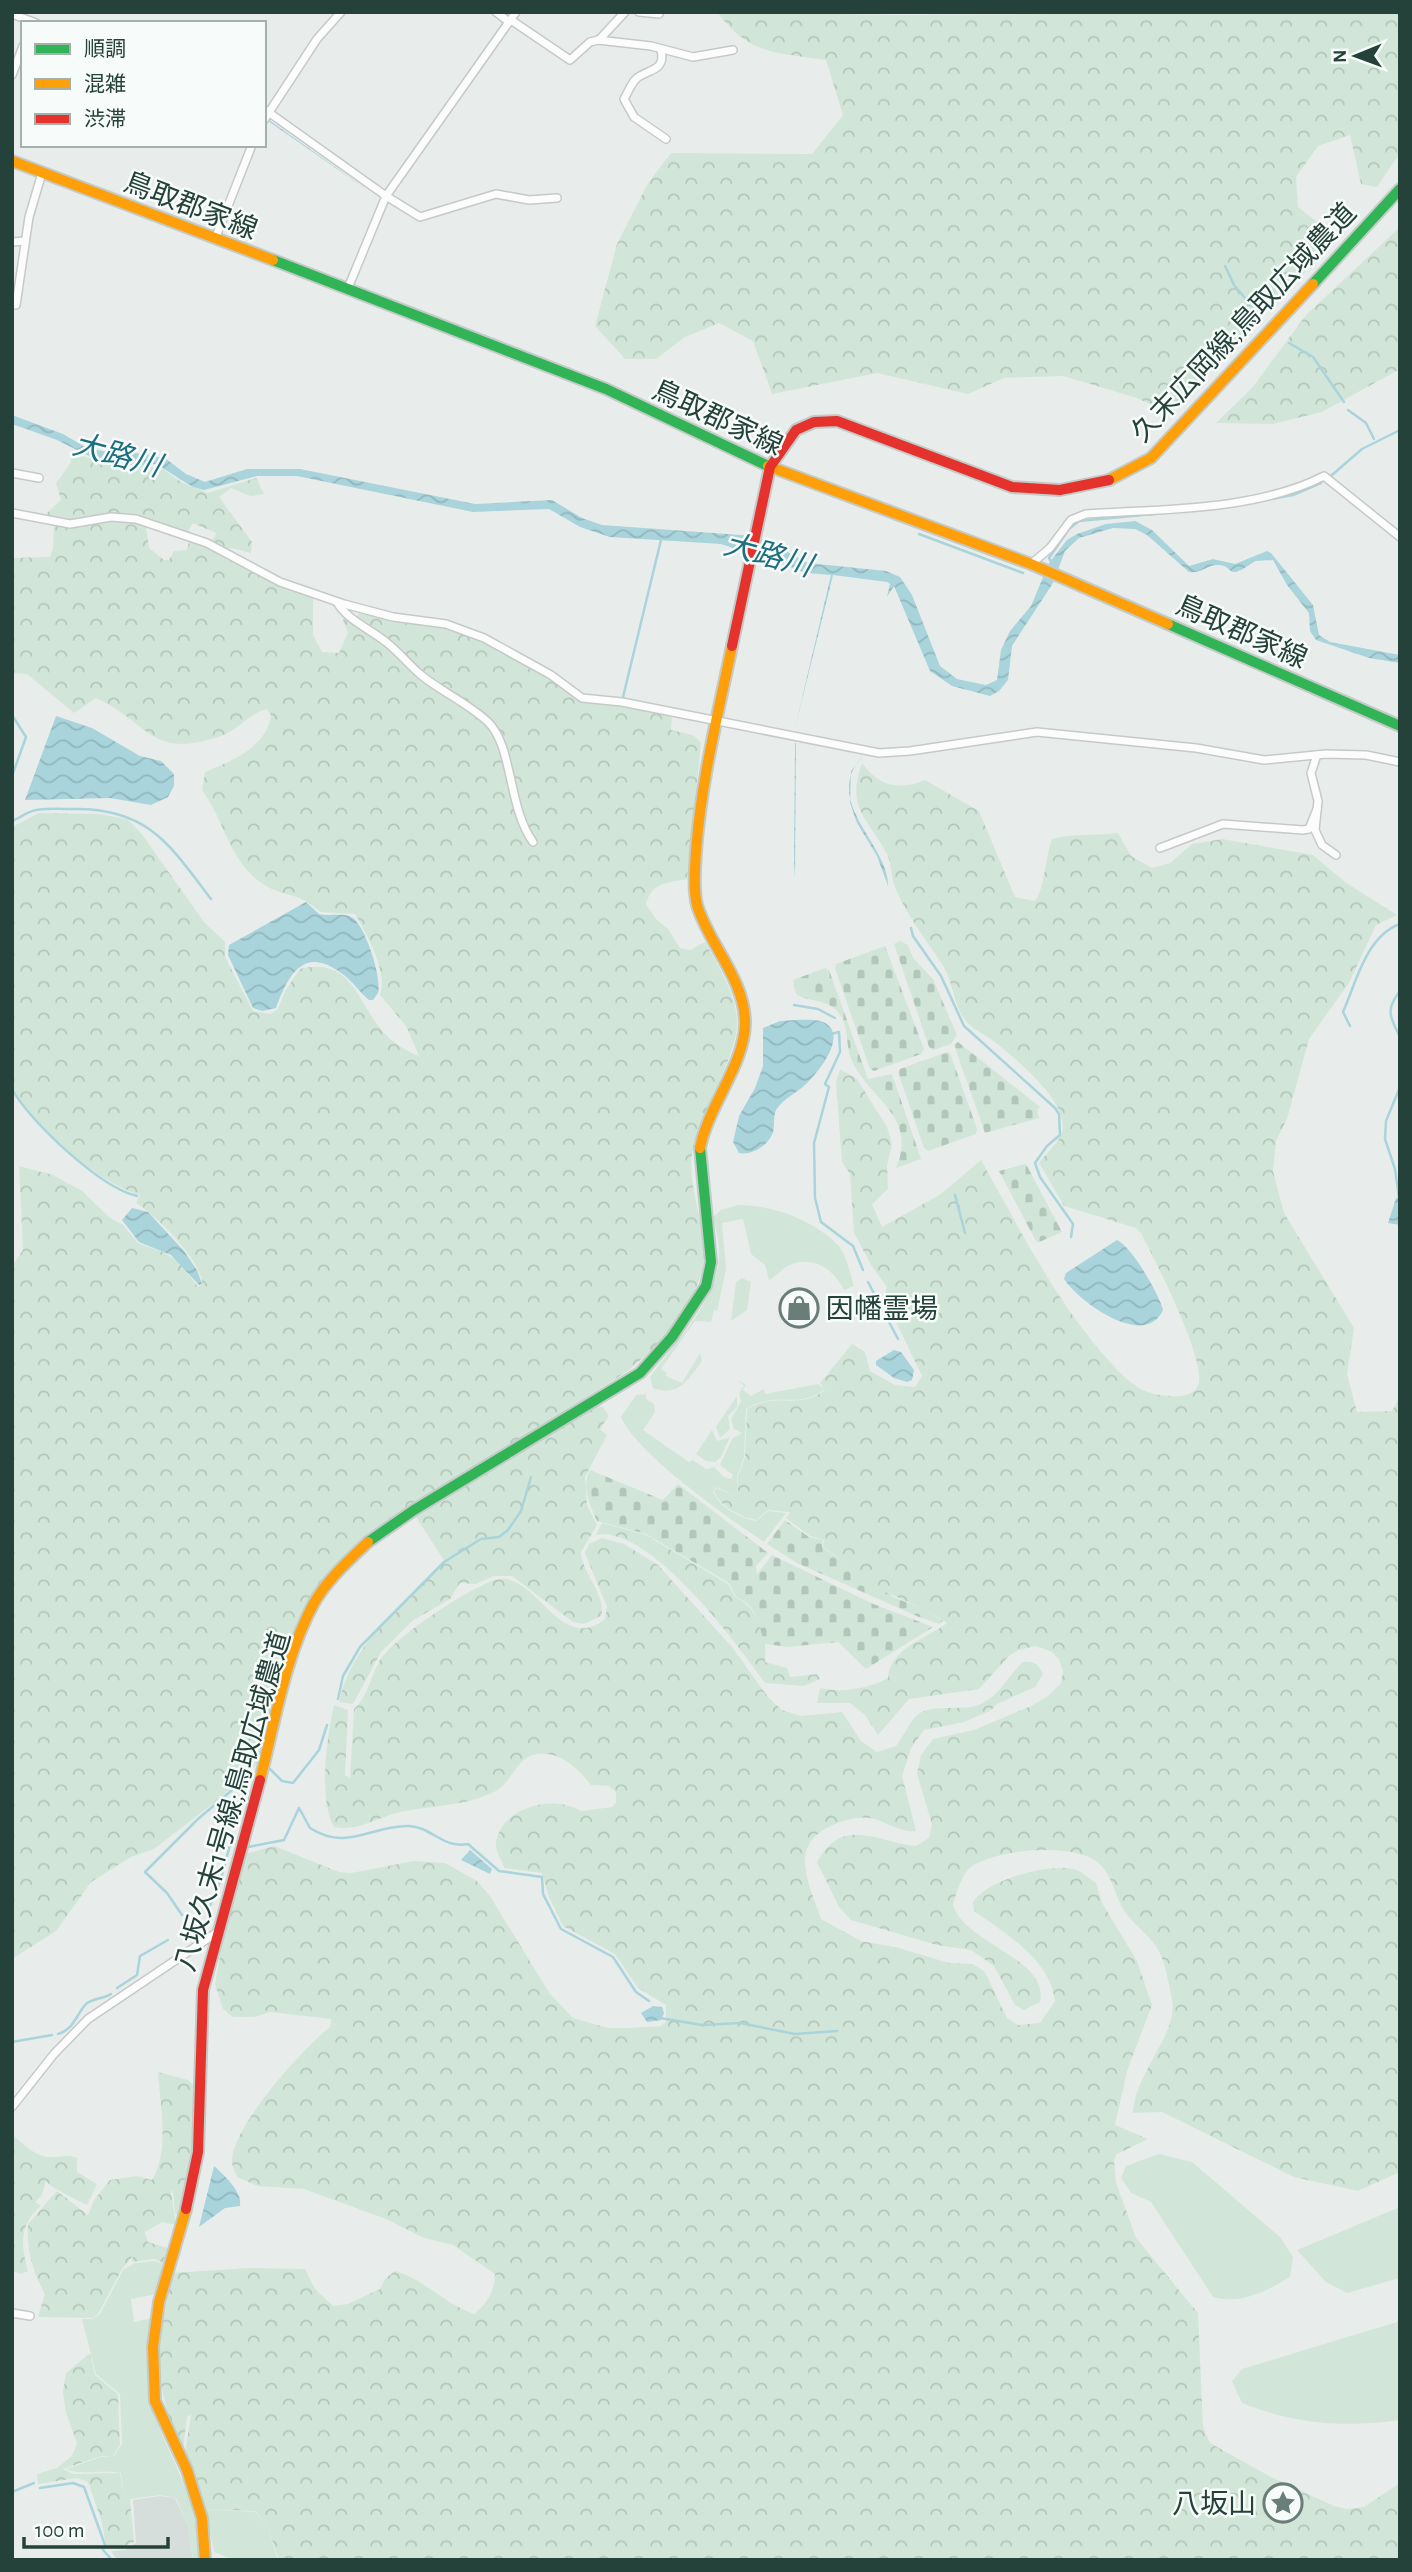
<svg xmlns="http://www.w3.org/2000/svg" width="1412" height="2572" viewBox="0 0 1412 2572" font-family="'Alegreya Sans','Noto Sans JP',sans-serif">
<defs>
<pattern id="forest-crowns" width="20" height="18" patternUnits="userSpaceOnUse" patternTransform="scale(1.75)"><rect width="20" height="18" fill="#d1e6d8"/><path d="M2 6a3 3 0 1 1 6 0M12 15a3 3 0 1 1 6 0" fill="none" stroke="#b3c6ba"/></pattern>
<pattern id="cemetery-stones" width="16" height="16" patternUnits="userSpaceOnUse" patternTransform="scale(1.75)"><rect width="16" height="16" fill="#d1e6d8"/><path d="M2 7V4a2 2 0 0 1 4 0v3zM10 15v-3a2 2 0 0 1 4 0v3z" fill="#b3c6ba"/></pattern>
<pattern id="water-waves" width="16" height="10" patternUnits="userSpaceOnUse" patternTransform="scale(1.75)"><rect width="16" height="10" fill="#a9d4db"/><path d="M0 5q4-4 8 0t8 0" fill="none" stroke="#91b7bd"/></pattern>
</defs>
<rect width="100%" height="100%" fill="#e8edeb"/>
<path fill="#d6dedb" d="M160 2496 175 2498 188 2526 193 2560H117L111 2551 125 2550 136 2543 133 2500Z"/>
<g fill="#d1e6d8">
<path d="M738 1205C773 1205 814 1220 838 1245 847 1255 850 1274 854 1286L844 1290C835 1270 814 1256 792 1264 783 1267 776 1277 769 1280L765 1265 751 1254 743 1219 722 1223 726 1269 717 1311 714 1310 711 1322 695 1321 661 1369 667 1373 666 1376 682 1383 700 1353 702 1361C689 1379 678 1398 653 1388L650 1377C676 1341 722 1296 719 1249 719 1238 715 1227 713 1217L721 1210Z"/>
<path d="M742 1278 751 1282 747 1310 731 1321 736 1282Z"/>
<path d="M738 1380 746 1385 743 1390 751 1396 764 1389 765 1394 818 1384 825 1389C797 1411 778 1389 746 1409L744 1457 737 1476 738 1492 733 1495 717 1487 713 1492C721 1509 739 1517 756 1521L768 1511 786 1513 764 1542C728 1518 636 1453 621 1417L636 1395 646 1394V1399L654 1404 655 1412 643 1430 689 1462 693 1460 706 1469 714 1467 724 1477 731 1479 733 1475 720 1465 732 1439 742 1433 734 1429 731 1419 741 1402 739 1393 744 1386Z"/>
<path d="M737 1396V1407L728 1416 730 1429 720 1438 716 1427Z"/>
<path d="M712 1430 717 1441 730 1437 721 1457 715 1462 706 1461 696 1454Z"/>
<path d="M1159 2154 1192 2162 1280 2237 1293 2257 1290 2277C1267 2291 1241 2305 1213 2297L1151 2202 1131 2193 1121 2178 1126 2166Z"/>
<path d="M1400 2207V2278L1347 2293 1326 2282 1297 2250Z"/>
<path d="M155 2261 163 2264 157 2294 131 2299 134 2322 152 2318C149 2343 144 2369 149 2394 163 2456 200 2490 199 2560H193L188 2526 176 2498 160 2495 130 2499 124 2495 121 2473C102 2469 83 2476 66 2469L101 2457 114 2456 122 2444 120 2394 96 2374 82 2319H93L100 2314 123 2270 135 2263Z"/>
<path d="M1400 2321V2420C1344 2428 1294 2424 1242 2403L1232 2381 1242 2369Z"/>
<path d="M205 2509 255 2512 267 2525 278 2560H234L214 2552Z"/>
</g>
<g fill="url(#forest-crowns)">
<path d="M717 12 896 15 1400 12V153L1377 187 1361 184 1350 135 1318 146 1296 177 1298 207 1321 225V256L1167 412 1137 398 1063 376 1004 378 968 394 877 373 772 394 753 341 719 323 685 337 656 359H625L595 326 617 244 648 183 671 153 812 154 843 115 826 60C776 52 750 56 717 12Z"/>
<path d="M1400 227V369L1322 412 1273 424 1216 423 1252 388 1306 315Z"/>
<path d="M72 454 134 468 136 465 163 469 181 482 208 493 256 478 264 494 250 496 231 488 219 497 252 542 251 553 232 548 224 551 211 543 216 533 193 523 187 534 140 519 49 520 47 513 61 500 56 483 70 464Z"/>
<path d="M118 518 146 526 149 548 164 560H169L174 551 186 550 190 540H194L261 575 313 596V635L322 652 339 653 348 633 343 620 346 616C374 636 395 655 421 677 438 692 484 715 493 732 511 768 507 810 532 843L535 841 518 810 505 755 492 723 354 618 364 610 400 621 463 632 549 677 585 701 636 706 672 716 671 730 693 735 701 743 687 879C667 883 652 882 646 904L656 919 669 930 680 948 690 950 705 942C747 1016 746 1023 711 1100 703 1118 694 1135 692 1155 688 1185 702 1216 704 1245 708 1293 663 1342 629 1370L357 1543 333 1567 311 1597 297 1624 257 1764 219 1799 154 1849 131 1857 91 1882 56 1931 12 1959V1266L23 1250 19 1166 53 1175 82 1191 110 1218 123 1225 138 1243 163 1252 179 1262 198 1287 202 1284C202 1261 156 1215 136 1203L140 1195C97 1182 33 1126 12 1087V827L39 813 98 814 127 819 141 833 204 922 225 942V957L253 1011 270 1014 278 1009 285 991 300 969C350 957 356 998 380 1028 390 1041 405 1051 419 1056L406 1026 380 995C388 971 367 935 355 914L320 912C301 892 284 898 263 884 229 862 225 821 202 790L205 772C233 760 266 748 271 715L267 709C249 713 239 730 221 736 149 760 152 724 96 698L74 713 27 674 12 673V558L50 557 53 548 54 524 87 525Z"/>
<path d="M862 763C879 786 897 791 925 780L979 811 1015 897 1035 901C1044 891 1046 855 1052 839 1074 833 1095 836 1118 833L1131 856 1152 868 1170 863 1192 844 1222 839 1313 855 1345 882 1397 915 1376 925 1349 983 1309 1039 1287 1119 1276 1141 1273 1171 1284 1213 1354 1328 1347 1374 1357 1412 1392 1411 1400 1396V2172L1358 2191 1294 2177 1162 2112 1133 2113C1134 2074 1179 2033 1172 1999 1168 1983 1166 1962 1157 1948 1148 1934 1134 1925 1125 1912 1114 1895 1113 1874 1096 1861 1070 1843 999 1849 972 1866 962 1873 957 1893 953 1904 962 1943 1050 1958 1040 2002L1024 2010 1015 2005 994 1966 971 1950 937 1945 851 1920 839 1907 817 1862C843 1815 876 1842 916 1846L929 1838 932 1824 917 1774 921 1755 933 1739 974 1730 1031 1706 1048 1696 1061 1683 1063 1672 1059 1659 1052 1652 1036 1646 1018 1650 1009 1656 979 1689 909 1699 878 1735 865 1715 850 1703H817L820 1688C842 1693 868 1689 888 1678 890 1648 926 1639 947 1623 929 1611 911 1603 892 1595 872 1586 842 1560 823 1547L824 1540 810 1536 786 1518 790 1512 768 1510 756 1520C739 1516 722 1508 714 1492L717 1488 733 1495 738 1492V1476L745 1457 747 1409C778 1391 798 1411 825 1390L820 1383 852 1344 865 1352 870 1371 895 1385 915 1387 922 1376 884 1297 887 1287 871 1265 854 1233 850 1174 842 1162 836 1083 840 1069 857 1079 887 1127 892 1144 887 1166 888 1189 872 1204 882 1227 941 1194 981 1160C1021 1231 1057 1305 1113 1365 1131 1385 1144 1395 1171 1396 1180 1397 1194 1396 1198 1385 1208 1363 1153 1256 1141 1233L1136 1228 1064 1206 1039 1163C1050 1147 1067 1139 1062 1119 1057 1093 1013 1056 992 1040 984 1034 972 1029 966 1021 954 1007 953 983 944 967 927 941 909 919 896 890 891 879 892 865 887 854 867 817 846 808 862 763Z"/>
<path d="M596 1406 603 1407 609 1416 600 1429 607 1435 585 1477 587 1505 597 1525 581 1552C582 1574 607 1595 601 1616L584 1624 573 1622 512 1576H494L476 1584 460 1583 450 1599 412 1621 381 1652 353 1704 339 1702C352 1642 403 1604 445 1562L416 1517Z"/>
<path d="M602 1523 646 1535 728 1584 735 1597C759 1607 768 1639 765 1662L787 1668 790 1677 817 1674 820 1679 804 1686 765 1683C737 1644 649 1524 596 1535Z"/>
<path d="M602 1538 624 1544 658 1565 732 1647 768 1697 782 1710 801 1716 842 1712 861 1741 877 1752 896 1746C903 1737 907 1727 914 1718 928 1701 960 1713 981 1704 1000 1695 1008 1676 1023 1662 1034 1661 1038 1664 1043 1674L1035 1687 997 1704 990 1711 964 1722 924 1730 911 1748 902 1776 916 1831C900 1833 886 1821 870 1818 858 1816 844 1820 833 1825 787 1845 809 1882 821 1919L861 1941 899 1948 949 1963 973 1964 985 1972 1007 2018 1018 2025 1040 2023 1055 2001C1050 1959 1006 1934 974 1911L973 1902C988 1879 1051 1862 1077 1870 1083 1873 1090 1879 1096 1883L1102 1903 1137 1961 1152 2005 1127 2071 1115 2125 1148 2139 1117 2154 1114 2160 1116 2182 1136 2238 1198 2313 1203 2427 1210 2443 1273 2478 1334 2506 1347 2509 1364 2507 1400 2483V2560H279L267 2525 255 2511 205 2509 185 2453 191 2415 187 2416 183 2450C149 2377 158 2349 172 2273L248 2268 305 2269 315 2289 333 2306 348 2304 380 2289 385 2279 395 2271C425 2280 444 2303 474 2314 488 2302 494 2293 495 2274L453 2245 424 2238 386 2219 304 2189 258 2186 237 2177C235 2172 232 2166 232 2161 232 2127 303 2048 330 2027L331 2019 270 2012 254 2017H233L223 2009 215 1984 229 1906 245 1854 274 1846 339 1872 351 1873 414 1861 445 1863 477 1881 490 1896 550 1994 573 2018 608 2028H628L661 2026 666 2022V2005L638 1988 615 1954 563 1926 549 1897 542 1873 505 1868C501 1860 495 1851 496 1842 502 1806 555 1794 581 1811L612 1807 616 1803V1792L609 1786 591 1785C578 1768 561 1752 538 1754 516 1756 512 1784 494 1792 465 1806 437 1805 406 1811 380 1815 360 1832 334 1827 318 1800 327 1736 334 1705L348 1710 345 1775 350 1778 354 1709C368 1696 370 1678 379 1662 391 1639 469 1588 495 1580 536 1568 558 1656 605 1619L607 1607 585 1553 589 1544Z"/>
<path d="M158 2072 188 2080 195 2087 193 2158 178 2215 175 2214 173 2190 171 2192 176 2225 162 2222 145 2232 148 2242 168 2248 163 2263 155 2259 132 2262 133 2256 122 2269 98 2314 93 2318 38 2317 45 2294C33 2273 26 2248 28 2224L57 2191 88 2215 94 2200 110 2180 137 2176 152 2180C170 2151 160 2104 158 2072Z"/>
<path d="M12 2134C22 2143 35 2157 50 2157 61 2158 65 2153 77 2158V2172L97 2184 87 2205C78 2200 50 2188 46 2181L42 2195 35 2202 41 2206C19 2224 21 2245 28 2271L21 2274 12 2271Z"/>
<path d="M90 2353 95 2375 118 2394 120 2445 113 2456H101L63 2469 73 2474 120 2473 124 2495 130 2499 134 2542 119 2548 106 2547 102 2522 88 2482 77 2478 38 2484 37 2474 57 2468 72 2456 77 2443 66 2413 63 2392 66 2373Z"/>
</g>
<g fill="url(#cemetery-stones)">
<path d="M900 941 908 945 913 958 933 979 957 1035 951 1044 934 1050 929 1047 894 944Z"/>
<path d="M885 946 924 1049 921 1054 874 1071 870 1069 835 968 836 964Z"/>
<path d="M825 968 829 970 868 1079 892 1074 921 1159 896 1168C918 1116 870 1100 852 1061 844 1044 851 1024 836 1010 825 999 808 1002 796 994L793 980Z"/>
<path d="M958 1042 1040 1107 1037 1109 1039 1118 985 1133 954 1045Z"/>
<path d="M947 1052 950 1053 977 1129 976 1134 928 1151 924 1148 898 1072 900 1069Z"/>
<path d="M1026 1164 1062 1232 1037 1243 999 1171Z"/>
<path d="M590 1470 663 1500 678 1484 768 1553 756 1566 757 1574 772 1555 871 1603 933 1627 866 1669 838 1642 788 1647 765 1644C758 1624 758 1606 736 1597L729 1583 646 1534 597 1521C590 1505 581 1487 590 1470Z"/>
<path d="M785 1520 809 1537 823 1540 822 1547 893 1597 924 1609 943 1621 940 1624 919 1617 797 1563 767 1544Z"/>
</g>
<g fill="url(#water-waves)">
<path d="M269 120 376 196 268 121Z"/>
<path d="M12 415 63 434 87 448 128 456 135 453 165 458 186 474 205 482 247 469H300L475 504 552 500 582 518 602 525 741 535 765 540 808 563 886 571 900 577 912 595 940 666 957 679 986 685 997 680 1001 650 1010 631 1031 606 1049 563 1067 540 1077 534 1106 524 1135 521 1152 530 1189 566 1213 559 1235 564 1267 551 1271 553 1313 605 1319 635 1330 642 1400 655V663L1369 658 1316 640 1310 631 1309 613 1287 585 1273 560 1255 561C1223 584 1237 564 1216 565 1206 566 1200 574 1189 572L1147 535 1135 529 1113 528 1079 538 1065 551 1053 583 1012 646 1008 680 999 691 990 696 952 686 930 671 894 586 887 597 890 584 887 582 833 575 795 728 831 575 807 573 721 544 610 537 580 527 549 509 473 512 297 476H257L204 490 193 487 156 464 134 466 95 459 57 440 12 424Z"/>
<path d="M56 716 92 728 140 756 161 761 174 774V786L168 797 151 805 110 798 25 800Z"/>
<path d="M795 743H796L795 879 794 861Z"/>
<path d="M864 755C819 801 889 844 888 886L877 856 857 823 850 803 851 771Z"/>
<path d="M306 902 319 914C330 917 344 912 353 918 366 928 382 978 378 993L373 1000H369C359 992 352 980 341 973 303 945 288 976 276 1008L262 1011 253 1008 228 955 229 945Z"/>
<path d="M796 1020C804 1020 815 1019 823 1022 850 1034 818 1073 805 1085 796 1093 782 1100 776 1110 773 1116 775 1125 773 1132 769 1145 752 1156 739 1153L733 1142 739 1116 755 1088 763 1066V1028L780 1021Z"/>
<path d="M1396 1198H1400V1225L1388 1223Z"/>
<path d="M132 1208 148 1212 184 1251 197 1270 202 1284 199 1285 171 1255 139 1242 122 1220Z"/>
<path d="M1117 1240C1132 1247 1159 1294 1163 1310 1145 1350 1079 1302 1064 1279L1066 1273Z"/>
<path d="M894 1350 901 1352 914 1370 912 1380 907 1382 894 1378 876 1365V1361Z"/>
<path d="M470 1850 492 1869 490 1874 461 1860Z"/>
<path d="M653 2006 662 2007 664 2013 661 2020 647 2022 641 2013Z"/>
<path d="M214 2166C223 2174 243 2192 240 2206L225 2208 199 2227Z"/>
</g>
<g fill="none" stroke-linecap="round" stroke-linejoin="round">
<g stroke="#a9d4db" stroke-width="2.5">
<path d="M1225 266 1234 285 1260 316"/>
<path d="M1289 343 1313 357 1344 402"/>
<path d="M1348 410 1366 423 1374 439"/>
<path d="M1332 475 1362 449 1400 430"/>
<path d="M1271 499 1293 495 1321 483"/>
<path d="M919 534 1023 573"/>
<path d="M1052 563 1049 558 1069 529 1079 521 1175 512"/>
<path d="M623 697 661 540"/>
<path d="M12 715 26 737 12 776"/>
<path d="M12 797 13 799"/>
<path d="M12 821C20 818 28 811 36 810 49 808 62 809 74 809 148 808 170 845 211 899"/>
<path d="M911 928 913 936 941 976 964 1026 1055 1108 1059 1114 1060 1135 1047 1146 1035 1163 1040 1177 1073 1224 1071 1237"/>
<path d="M1400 991C1385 1010 1390 1017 1400 1037"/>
<path d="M794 1005 818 1009 835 1018"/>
<path d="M1350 1026 1343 1012C1356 983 1366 936 1400 924"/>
<path d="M831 1034 839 1032 840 1052 825 1084 829 1087 814 1143 815 1198 821 1222 853 1246 863 1270"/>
<path d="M1400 1087 1386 1121 1385 1139 1395 1169 1400 1205"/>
<path d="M12 1089C30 1122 101 1188 137 1196"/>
<path d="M955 1195 965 1233"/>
<path d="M868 1282 898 1339"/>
<path d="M338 1699 343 1676 360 1647 444 1562 481 1539 499 1537 508 1530 521 1511 531 1477"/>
<path d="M270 1769 282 1781 293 1783 319 1750 327 1725"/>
<path d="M248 1847 284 1840 299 1808 310 1828C347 1852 372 1825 409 1826 432 1827 443 1849 468 1844L499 1871 542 1877 543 1894 561 1929 613 1957 636 1992 649 2001"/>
<path d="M209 1908 220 1882 230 1845"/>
<path d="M182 1915 167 1893 145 1872 198 1819 245 1779"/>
<path d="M117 1988 137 1975 140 1956 168 1940"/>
<path d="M660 2018 702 2025 740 2023 795 2034 837 2031"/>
<path d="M58 2034C73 2030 76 2016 85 2005 91 1998 104 1999 111 1994"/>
<path d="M12 2042 52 2035"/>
<path d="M40 2488 73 2483 84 2487 105 2545"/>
<path d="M12 2492 34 2483"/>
<path d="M103 2550 112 2560"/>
</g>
<g stroke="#c5cac8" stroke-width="10">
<g id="street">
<path d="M496 12 509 22"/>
<path d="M639 12 659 14"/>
<path d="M12 14 36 23"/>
<path d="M511 20 570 60 590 42 598 40 651 46 693 57 733 50"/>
<path d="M599 40 625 12"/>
<path d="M661 50C666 71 649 69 637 78 631 83 628 93 624 99L634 117 666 139"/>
<path d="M12 75 23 46"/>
<path d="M264 109 386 196 420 217 496 194 529 200 557 198"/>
<path d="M264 120 317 39 341 12"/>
<path d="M215 239 252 145"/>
<path d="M12 242 25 241"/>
<path d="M348 288 386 196 516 12"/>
<path d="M12 304 16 305 29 217 42 173"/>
<path d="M12 473 39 478"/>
<path d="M12 513 70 524 111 517 136 519 207 543 280 582 344 604 393 617 446 624 484 638 551 675 582 698 622 702 879 753 910 751 1037 732 1196 748 1264 760 1326 754 1366 755 1400 762"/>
<path d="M1031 564 1050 548 1071 520 1086 514C1162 509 1256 511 1324 476L1400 537"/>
<path d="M337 602C347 620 370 629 386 642 399 652 409 665 421 675 442 692 469 704 488 722 513 746 508 808 533 842"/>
<path d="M1317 755 1311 773 1318 801 1315 830 1322 845 1336 855"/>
<path d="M1160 848 1223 824 1303 830 1309 829 1317 809"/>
<path d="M12 2107 54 2054 88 2019 216 1933"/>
<path d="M12 2313 30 2316"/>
</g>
</g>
<g stroke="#c3cbc8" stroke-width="14">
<g id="fast">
<path d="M273 260 606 389 768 466"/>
<path d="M1313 284 1400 189"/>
<path d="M1168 624 1400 726"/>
<path d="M368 1542 414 1510 640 1373 672 1337 706 1286 711 1262 700 1148"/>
</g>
</g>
<g stroke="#c3cbc8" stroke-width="14">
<g id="slow">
<path d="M12 161 273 260"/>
<path d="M768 466 1031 564 1168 624"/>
<path d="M1109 480 1151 458 1313 284"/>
<path d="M700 1148C708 1106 745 1064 745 1023 745 979 709 945 697 905 693 889 695 868 696 851 701 782 718 714 732 646"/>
<path d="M260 1780C275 1722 285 1656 314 1603 327 1580 348 1561 368 1542"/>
<path d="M186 2209 159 2302 153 2347 155 2401 187 2470 202 2518 205 2560"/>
</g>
</g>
<g stroke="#c3cbc8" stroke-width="14">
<g id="jam">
<path d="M732 646 770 467 796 430 814 422 837 421 1012 487 1060 490 1109 480"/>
<path d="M186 2209 198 2152 203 1990 260 1780"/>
</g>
</g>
<use href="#street" stroke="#fcfcfc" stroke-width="7"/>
<use href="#fast" stroke="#30b455" stroke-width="10"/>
<use href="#slow" stroke="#ff9f0a" stroke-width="10"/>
<use href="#jam" stroke="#e5322d" stroke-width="10"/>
</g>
<defs>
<g id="shop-ring" transform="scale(2.0125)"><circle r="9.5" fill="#f7fbf9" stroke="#697e78" stroke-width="1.5"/><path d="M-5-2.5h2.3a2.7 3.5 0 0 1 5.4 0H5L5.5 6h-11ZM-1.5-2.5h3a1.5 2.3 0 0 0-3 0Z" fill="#697e78"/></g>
<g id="sight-ring" transform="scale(2.0125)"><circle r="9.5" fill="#f7fbf9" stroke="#697e78" stroke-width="1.5"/><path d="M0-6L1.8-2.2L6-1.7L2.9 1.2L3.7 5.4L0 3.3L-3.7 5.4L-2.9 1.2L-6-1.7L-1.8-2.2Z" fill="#697e78"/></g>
</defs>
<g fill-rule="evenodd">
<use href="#shop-ring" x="799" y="1308"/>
<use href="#sight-ring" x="1283" y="2503"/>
</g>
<g text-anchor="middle" stroke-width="5" stroke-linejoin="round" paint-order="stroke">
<g font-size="28" fill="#24423a" stroke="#f7fbf9">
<text transform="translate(191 205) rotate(21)" y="10">鳥取郡家線</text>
<text transform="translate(1243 322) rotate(-47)" y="10">久末広岡線;鳥取広域農道</text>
<text transform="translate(718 417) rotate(25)" y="10">鳥取郡家線</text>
<text transform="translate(1242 631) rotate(24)" y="10">鳥取郡家線</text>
<text transform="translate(232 1801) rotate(-74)" y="10">八坂久末1号線;鳥取広域農道</text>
</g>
<g font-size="28" fill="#24423a" stroke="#f7fbf9" text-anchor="start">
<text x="826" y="1318">因幡霊場</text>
<text x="1256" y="2513" text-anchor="end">八坂山</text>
</g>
<g font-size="30" font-style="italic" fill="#1c6f80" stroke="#f7fbf9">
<text transform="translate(117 455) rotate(15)" y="10">大路川</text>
<text transform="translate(768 555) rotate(15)" y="10">大路川</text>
</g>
</g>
<rect width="1412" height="2572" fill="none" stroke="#24423a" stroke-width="28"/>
<rect x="21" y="21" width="245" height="126" fill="#f7fbf9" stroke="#a3b1ad" stroke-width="2"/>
<rect x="35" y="44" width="35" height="10" fill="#30b455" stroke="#a3b1ad" stroke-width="2"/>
<text x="84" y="56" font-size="21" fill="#24423a">順調</text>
<rect x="35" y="79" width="35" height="10" fill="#ff9f0a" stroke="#a3b1ad" stroke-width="2"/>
<text x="84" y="91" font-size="21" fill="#24423a">混雑</text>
<rect x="35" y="114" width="35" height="10" fill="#e5322d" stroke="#a3b1ad" stroke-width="2"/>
<text x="84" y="126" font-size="21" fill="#24423a">渋滞</text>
<g transform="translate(1356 56) rotate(269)" stroke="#f7fbf9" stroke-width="5" paint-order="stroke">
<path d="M0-5L12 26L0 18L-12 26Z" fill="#24423a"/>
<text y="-10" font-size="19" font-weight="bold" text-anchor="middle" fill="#24423a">N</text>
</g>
<path d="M24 2537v10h144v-10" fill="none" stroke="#24423a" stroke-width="3.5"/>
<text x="35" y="2537" font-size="21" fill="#24423a" stroke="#f7fbf9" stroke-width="5" paint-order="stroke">100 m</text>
</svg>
